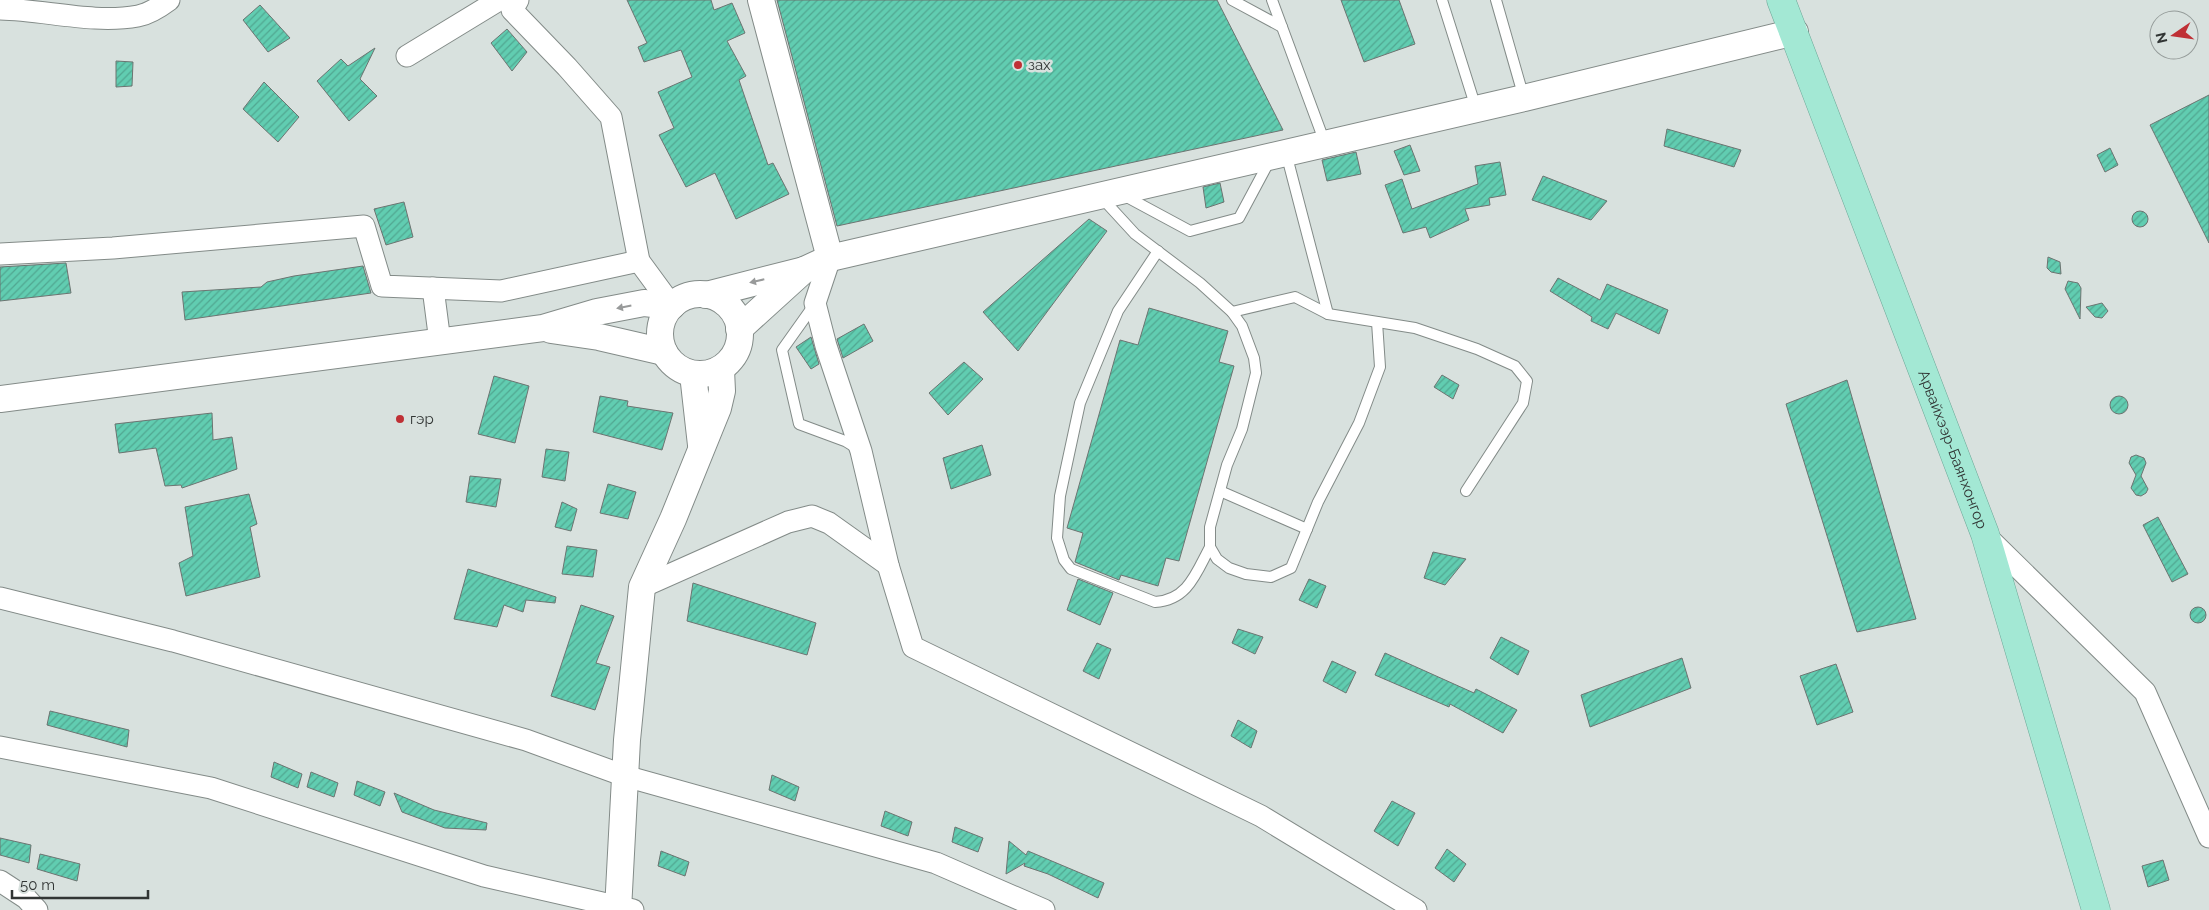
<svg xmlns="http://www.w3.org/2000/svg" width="2209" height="910" viewBox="0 0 2209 910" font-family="Raleway,sans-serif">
<defs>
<pattern id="building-hatch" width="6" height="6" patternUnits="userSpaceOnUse" patternTransform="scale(1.25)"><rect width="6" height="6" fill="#61cdb1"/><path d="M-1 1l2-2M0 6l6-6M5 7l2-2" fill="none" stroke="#51a791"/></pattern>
</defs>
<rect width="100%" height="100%" fill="#d8e1de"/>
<g fill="url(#building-hatch)" stroke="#6c7471">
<path d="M627 0H711L714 10 732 3 745 33 727 41 746 76 739 80 768 165 773 163 789 194 736 219 715 173 686 187 659 135 674 128 658 92 692 77 681 50 644 62 638 47 647 43Z"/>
<path d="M777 0H1217L1283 130 837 226Z"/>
<path d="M1341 0H1399L1415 44 1364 62Z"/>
<path d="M260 5 290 38 268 52 243 20Z"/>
<path d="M507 29 527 52 512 71 491 43Z"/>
<path d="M375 48 360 79 377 96 349 121 317 81 341 59 348 66Z"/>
<path d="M116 61 133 62 132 86 116 87Z"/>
<path d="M264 82 299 117 278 142 243 109Z"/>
<path d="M2209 95V243L2150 125Z"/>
<path d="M1667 129 1741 150 1734 167 1664 146Z"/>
<path d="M1410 145 1420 171 1404 175 1394 151Z"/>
<path d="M2110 148 2118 165 2105 172 2097 155Z"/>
<path d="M1356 152 1361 174 1327 181 1322 160Z"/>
<path d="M1500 162 1506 195 1489 198 1490 205 1465 209 1469 220 1430 238 1426 227 1403 233 1385 185 1402 179 1412 209 1478 184 1475 166Z"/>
<path d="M1543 176 1607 201 1591 220 1532 200Z"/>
<path d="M1220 183 1224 202 1206 208 1203 187Z"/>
<path d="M404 202 413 237 386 245 374 209Z"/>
<circle cx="2140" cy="219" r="8"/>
<path d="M1089 219 1107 231 1018 351 983 312Z"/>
<path d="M2048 257 2060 262 2061 274 2051 272 2047 268Z"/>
<path d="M66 263 71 293 0 301V267Z"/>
<path d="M363 266 371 293 185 320 182 292 261 287 267 282 294 276Z"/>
<path d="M1558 278 1600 300 1607 284 1668 310 1659 334 1616 313 1608 329 1591 321 1592 317 1550 291Z"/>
<path d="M2068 281 2078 283 2081 288 2080 319 2065 289Z"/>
<path d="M2102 303 2108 311 2102 318 2095 317 2086 307Z"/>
<path d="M1149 308 1228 331 1219 362 1234 366 1179 561 1166 558 1158 586 1121 575 1119 580 1075 562 1083 533 1067 528 1120 340 1138 345Z"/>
<path d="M864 324 873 341 843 358 837 339Z"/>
<path d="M811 337 819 364 811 369 796 347Z"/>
<path d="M964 362 983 379 948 415 929 393Z"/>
<path d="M1442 375 1459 385 1453 399 1434 387Z"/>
<path d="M494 376 529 386 515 443 478 434Z"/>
<path d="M1847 380 1916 619 1857 632 1786 404Z"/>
<path d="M600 396 628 401 627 406 673 413 662 450 593 432Z"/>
<circle cx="2119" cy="405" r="9"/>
<path d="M212 413 213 440 232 437 237 469 182 488 181 485 165 486 156 448 119 453 115 424Z"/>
<path d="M982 445 991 475 951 489 943 458Z"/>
<path d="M546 449 569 452 565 481 542 477Z"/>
<path d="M2136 455 2144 458 2146 463 2141 476 2148 489 2146 493 2141 496 2136 495 2131 488 2136 475 2129 463 2131 457Z"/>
<path d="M470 476 501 479 496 507 466 502Z"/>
<path d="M608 484 636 492 628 519 600 513Z"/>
<path d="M249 494 257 524 250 527 260 577 186 596 179 563 193 556 185 507Z"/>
<path d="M562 502 577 509 571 531 555 527Z"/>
<path d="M2158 517 2188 574 2172 582 2143 525Z"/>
<path d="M567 546 597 550 593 577 562 574Z"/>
<path d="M1433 552 1466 559 1445 585 1424 578Z"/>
<path d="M468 569 556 597 555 603 526 600 523 612 504 605 497 627 454 619Z"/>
<path d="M1078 579 1113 593 1100 625 1067 610Z"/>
<path d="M1309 579 1326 586 1317 608 1299 600Z"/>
<path d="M693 583 816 623 807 655 687 621Z"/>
<path d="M581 605 614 616 596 663 610 667 595 710 551 696Z"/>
<circle cx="2198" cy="615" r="8"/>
<path d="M1238 629 1263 637 1255 654 1232 643Z"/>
<path d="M1501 637 1529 651 1518 675 1490 658Z"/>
<path d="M1097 643 1111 649 1099 679 1083 671Z"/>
<path d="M1385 653 1474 693 1476 689 1517 710 1503 733 1450 704 1449 707 1375 675Z"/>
<path d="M1682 658 1691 688 1590 727 1581 695Z"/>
<path d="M1332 661 1356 672 1346 693 1323 681Z"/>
<path d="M1836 664 1853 712 1817 725 1800 676Z"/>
<path d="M50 711 129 730 127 747 47 725Z"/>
<path d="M1238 720 1257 731 1251 748 1231 736Z"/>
<path d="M274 762 302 774 298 788 271 777Z"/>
<path d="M311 772 338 783 334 797 307 787Z"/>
<path d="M772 775 799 787 795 801 769 790Z"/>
<path d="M357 781 385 792 380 806 354 795Z"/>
<path d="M394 793 434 810 487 823 486 830 445 828 402 812Z"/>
<path d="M1392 801 1415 813 1398 846 1374 831Z"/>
<path d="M885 811 912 822 908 836 881 826Z"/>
<path d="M955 827 983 838 978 852 952 842Z"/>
<path d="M0 838 31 845 29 863 0 855Z"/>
<path d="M1009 841 1026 855 1028 851 1104 883 1098 898 1048 874 1024 866 1025 863 1006 874Z"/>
<path d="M1447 849 1466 864 1454 882 1435 868Z"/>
<path d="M661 851 689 862 685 876 658 866Z"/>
<path d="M40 854 80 864 77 881 37 869Z"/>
<path d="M2163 860 2169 880 2148 887 2142 866Z"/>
</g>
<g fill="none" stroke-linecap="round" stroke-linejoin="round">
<g stroke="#838b88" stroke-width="12">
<g id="service">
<path d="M1232 0 1282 27"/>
<path d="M1272 0 1325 143"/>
<path d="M1442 0 1476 108"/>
<path d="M1496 0 1524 98"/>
<path d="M1286 153 1328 314"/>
<path d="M1125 196 1190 231 1239 218 1270 160"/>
<path d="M1101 197 1135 234 1200 283 1232 312 1242 326 1254 358 1256 373 1242 429 1227 465 1210 527V547L1217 559 1229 568 1246 574 1271 577 1291 568 1318 502 1359 423 1380 367 1377 322"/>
<path d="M1158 251 1118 311 1080 403 1060 496 1057 538 1064 560 1071 569 1155 602C1188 600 1196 573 1210 547"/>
<path d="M814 305 782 350 799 424 845 441 858 449"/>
<path d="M1232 312 1295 297 1328 314 1415 328 1477 349 1515 366 1527 381 1523 403 1466 491"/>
<path d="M1220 491 1307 529"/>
</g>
</g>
<g stroke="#838b88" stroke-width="23">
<g id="minor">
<path d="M518 0 512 10 567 67 611 117 639 261 672 306"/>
<path d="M0 9C46 10 93 24 138 16 148 14 161 6 169 0"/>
<path d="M407 56 499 0"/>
<path d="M0 254 113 248 364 226 382 286 501 291 639 261"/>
<path d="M830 258 815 303 826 346 861 451 888 565 913 647 1261 816 1416 910"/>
<path d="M433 288 440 342"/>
<path d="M1985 535 2145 692 2209 837"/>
<path d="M642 587 788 522 812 516 829 523 888 565"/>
<path d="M0 598 173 641 526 740 625 776 936 863 1044 910"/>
<path d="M0 747 211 788 484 876 633 910"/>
<path d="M0 881 26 898 37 910"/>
</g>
</g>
<g stroke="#838b88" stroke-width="28">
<g id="tertiary">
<path d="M761 0 830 258"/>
<circle cx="700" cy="334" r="40"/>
<path d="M706 295 804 270 830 258 1524 98 1795 32"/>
<path d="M739 329 804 270"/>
<path d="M551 330 599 337 664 352"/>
<path d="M693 374 701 445"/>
<path d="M0 399 543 328 597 312 644 303 672 306"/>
<path d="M618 910 627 740 642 587 673 519 718 408 722 391 721 370"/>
</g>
</g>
<g stroke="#6ca696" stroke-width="29">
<g id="trunk">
<path id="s1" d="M1781 0 1985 534 2096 910"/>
</g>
</g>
<use href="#service" stroke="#fff" stroke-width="10"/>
<use href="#minor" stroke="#fff" stroke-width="21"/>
<use href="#tertiary" stroke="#fff" stroke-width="26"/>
<use href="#trunk" stroke="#a3e8d4" stroke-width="28"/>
</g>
<defs><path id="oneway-solid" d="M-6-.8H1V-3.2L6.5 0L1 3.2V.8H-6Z" transform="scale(1.25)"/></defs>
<g fill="#989a9a">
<use href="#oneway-solid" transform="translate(757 281) rotate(167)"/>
<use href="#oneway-solid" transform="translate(624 307) rotate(169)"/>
</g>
<g fill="#bf3035" stroke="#d8e1de" stroke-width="2">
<circle cx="1018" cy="65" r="5"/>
<circle cx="400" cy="419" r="5"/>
</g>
<g text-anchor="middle" stroke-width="5" stroke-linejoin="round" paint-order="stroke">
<g font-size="15" fill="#313534" stroke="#d8e1de" text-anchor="start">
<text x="1028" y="70">зах</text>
<text x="410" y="424">гэр</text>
</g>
<g font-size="15" fill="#313534" stroke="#d8e1de">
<text dy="5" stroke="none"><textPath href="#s1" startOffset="481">Арвайхээр-Баянхонгор</textPath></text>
</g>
</g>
<g transform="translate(2174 35) rotate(257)"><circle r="24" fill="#d8e1de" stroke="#959c9a"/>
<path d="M0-4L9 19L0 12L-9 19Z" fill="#bf3035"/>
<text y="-8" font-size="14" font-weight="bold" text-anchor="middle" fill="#313534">N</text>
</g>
<path d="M12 890v8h136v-8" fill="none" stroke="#313534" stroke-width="2.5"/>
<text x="20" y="890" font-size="15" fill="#313534" stroke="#d8e1de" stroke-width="4" paint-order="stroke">50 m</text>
</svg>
